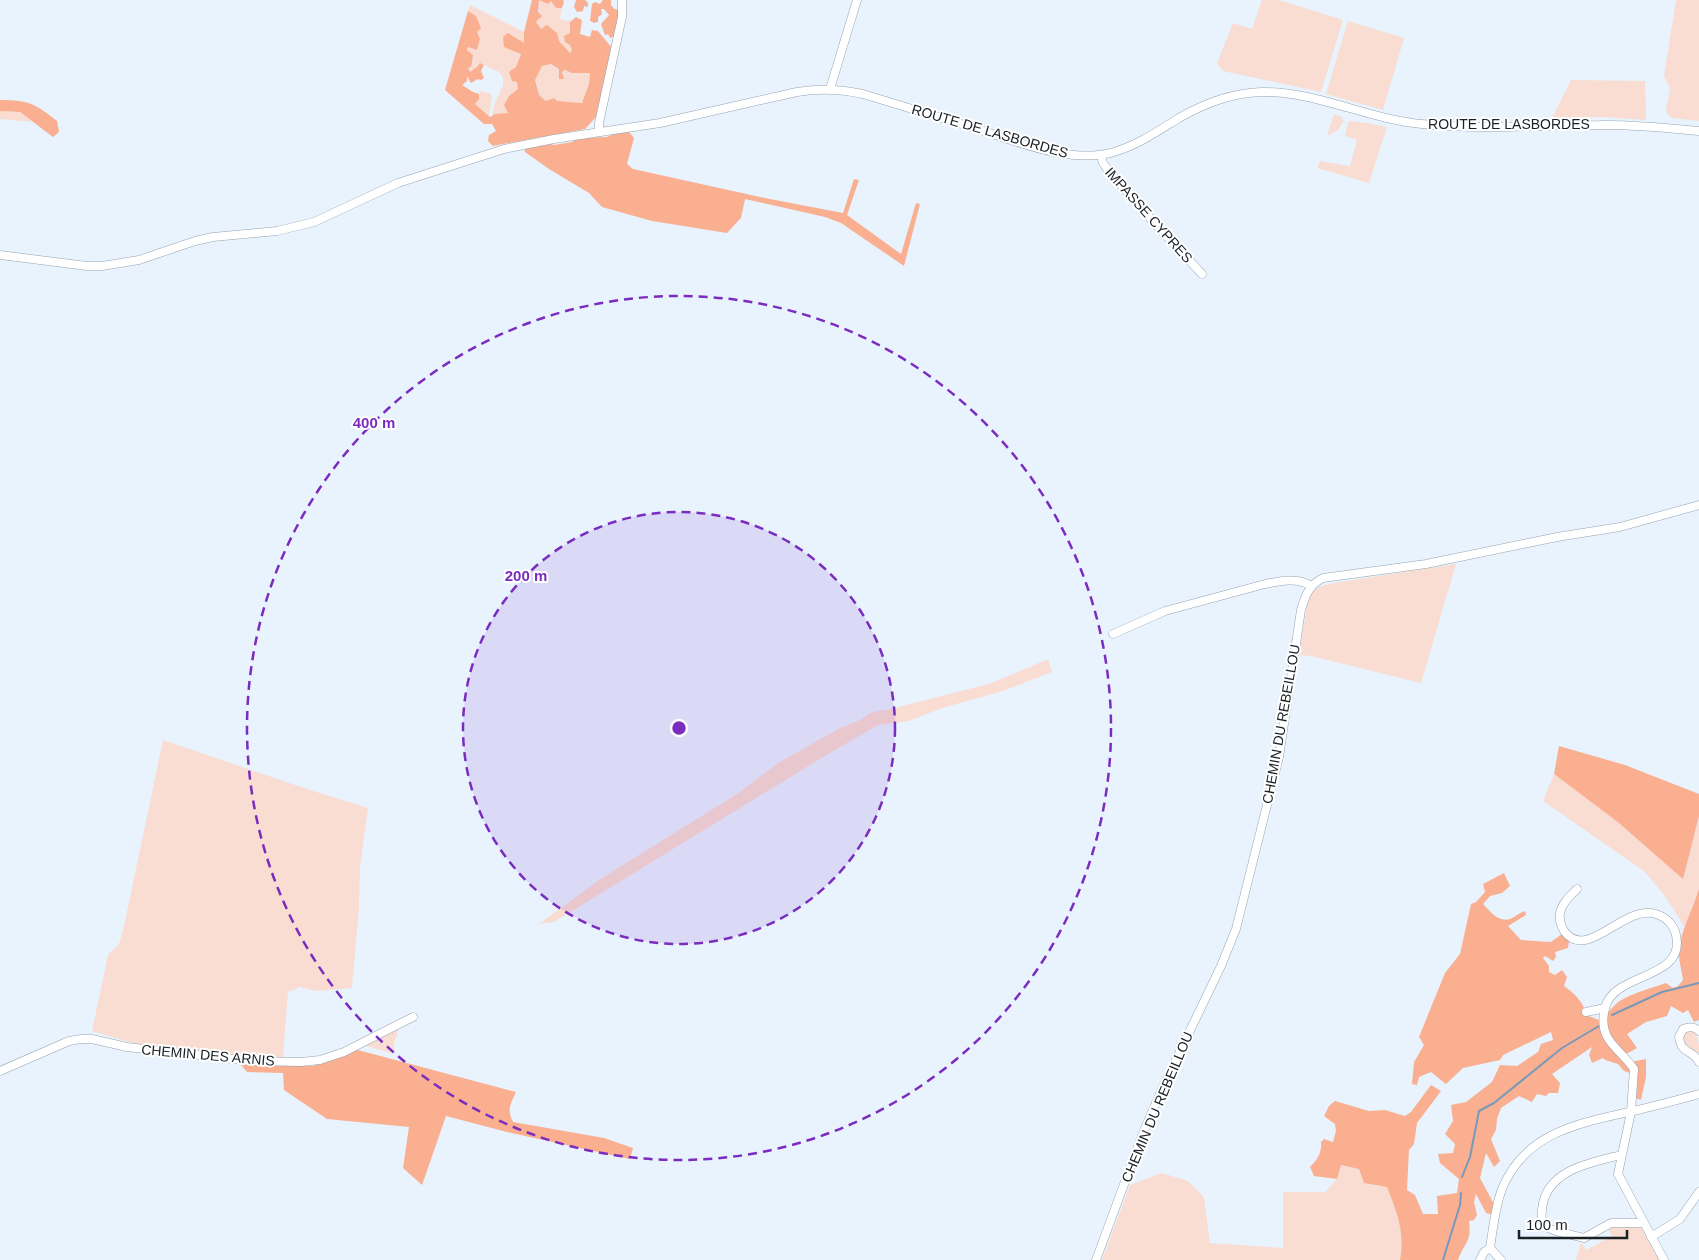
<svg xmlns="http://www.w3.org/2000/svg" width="1699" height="1260" viewBox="0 0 1699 1260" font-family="Arial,sans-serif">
<rect width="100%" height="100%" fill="#e8f3fe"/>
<g fill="#f9ddd2">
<path d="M539 0 551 1 556 8H562L560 19 571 21 570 22V33L567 35 572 50 570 53 559 41 541 29 536 22 539 20Z"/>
<path d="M1262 0H1279L1343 20 1321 92 1223 71 1217 63 1233 23 1252 29Z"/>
<path d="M1676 0H1699V121L1672 118 1668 115 1666 110 1670 88 1664 76Z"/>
<path d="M470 5 524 32V44L516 67 518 89 509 96 508 113 495 114 492 116 494 105 503 85V77L499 72 480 63 477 67 470 73 468 67V47L477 50 476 16 468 11Z"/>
<path d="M1348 21 1404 38 1383 110 1326 94Z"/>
<path d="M551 64 559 69V79L565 70 572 73H590L589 84 582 103 546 101 539 95 535 80 542 66Z"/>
<path d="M1571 80 1645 81 1646 120 1603 117 1552 118Z"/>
<path d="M480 91 489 93 492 96 489 116 475 104 479 99Z"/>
<path d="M0 111 20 112 32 122 0 119Z"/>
<path d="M1334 114 1342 117V119L1344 120 1338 130 1327 136Z"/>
<path d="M1349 121C1362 122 1374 124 1387 127L1369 183 1317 168 1320 161 1350 166 1357 140 1346 136 1345 134Z"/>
<path d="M1456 564 1421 683 1311 656 1299 655 1308 600C1314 585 1326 585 1340 582Z"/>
<path d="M1048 659 1052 672 1003 691 942 708 909 721 878 725 823 757 554 922 539 924 599 880 737 794 778 763 840 728 860 720 872 712 891 709 992 683Z"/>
<path d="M163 740 310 790 368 808 360 867 359 907 352 988 316 991 300 987 288 992 283 1057 257 1058 140 1045 92 1031 108 955 119 944 124 926Z"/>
<path d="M1554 774 1619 823 1683 878 1699 816V889L1694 907 1684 926 1665 896 1644 871 1543 801Z"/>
<path d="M398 1030 394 1044V1054L363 1045 377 1035Z"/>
<path d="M1691 1030C1699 1036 1699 1042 1699 1053L1687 1047 1683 1037 1687 1031Z"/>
<path d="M1340 1165 1359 1169 1364 1183 1387 1187C1397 1213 1405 1231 1400 1260H1102L1130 1185 1162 1173 1188 1181 1204 1197 1210 1243 1283 1248V1192H1325L1337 1179Z"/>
<path d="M1613 1226 1639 1227 1642 1229 1659 1260H1576L1581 1242 1586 1250 1612 1236 1608 1228Z"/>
</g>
<g fill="#f9af90" fill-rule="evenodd">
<path d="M532 0H563L564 2 562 8H556L551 1 548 4 539 0 538 12 542 16 536 22 541 29 547 25 557 33 559 41 570 53 572 50 570 45 565 42 564 36 570 33V22L576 17 582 20 580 34 590 37 592 30 598 31 613 49 596 117 585 129 493 146 488 141 489 135 496 131 492 124H484L445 90 468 11 476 16 481 28 477 32 480 39 477 50 468 47 467 50 473 55 471 67 468 68 470 72 477 67 480 63 484 65 481 71 484 78 481 80 478 79 471 83 467 76V81L462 85 473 92 479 94V99L475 104 490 117 495 114 508 113 504 105 509 96 518 89 517 82 512 81 509 72 516 67 521 54 504 47 503 37 508 33 524 43V32ZM551 64 559 69V79H564L562 72 565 70 572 73H590L589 84 582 103 557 101 554 98 546 101 539 95 535 80 542 66Z"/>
<path d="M576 0H585L588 3V7L584 6 583 11 577 12 574 7Z"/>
<path d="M603 0H611V5L614 9 620 10 615 36 610 38 608 34 605 35 601 24 609 15 604 9H601L602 14 598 17V22L593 23V22L590 21 592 4 595 2 600 4Z"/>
<path d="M0 100C27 100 35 103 57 121L59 132 53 137 20 112 0 111Z"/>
<path d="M618 132H629L634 138 627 164 633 169 760 197 843 213 854 179 859 180 847 215 901 254 916 203 920 204 904 266 841 223 825 217 745 199 741 218 727 233 652 221 602 207 589 193 549 169 525 152 524 145 541 141 554 145 572 142 578 138 607 137Z"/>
<path d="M1559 746 1625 765 1699 794V816L1683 879 1619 823 1554 774Z"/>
<path d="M1504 873 1510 886 1502 893 1490 896 1483 904C1490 911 1499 923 1510 919 1515 917 1519 913 1525 911L1526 915 1508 926 1521 940 1551 942 1562 934 1569 941 1568 948 1555 952 1556 957 1553 961 1545 956 1543 958 1549 966V972L1555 975 1562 970 1567 977 1564 986C1575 994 1584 1002 1586 1015L1599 1020C1607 1015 1610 1009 1617 1003 1627 995 1654 987 1666 983L1673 988 1678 986 1683 980C1682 972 1679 962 1679 953 1680 930 1693 910 1699 889V1020L1694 1022 1688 1010 1683 1013 1671 1006 1667 1016 1646 1022 1627 1034 1637 1048 1628 1053 1616 1054 1626 1063 1646 1059V1077L1641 1100 1636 1098 1631 1089 1633 1074 1624 1071 1618 1064 1605 1060 1603 1058 1592 1063 1589 1055 1592 1047 1552 1074 1560 1083 1558 1093H1549L1546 1096 1537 1094 1532 1102 1519 1096 1501 1108 1497 1119 1496 1130 1491 1139 1500 1161 1494 1167 1486 1153 1480 1178 1495 1206 1494 1215 1486 1213 1476 1194 1474 1202 1477 1215 1474 1220 1469 1221C1472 1243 1464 1242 1458 1260H1400C1405 1231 1397 1213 1387 1187L1364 1183 1359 1169 1341 1165 1337 1179 1314 1176 1310 1167C1317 1160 1322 1153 1321 1142L1324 1139 1333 1142 1336 1131 1335 1124 1324 1116 1329 1106 1335 1101 1369 1111 1385 1110 1405 1116 1411 1112 1431 1085 1441 1091 1417 1123 1414 1144 1409 1150 1407 1190 1415 1195 1423 1214H1438L1437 1196 1457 1193 1459 1179 1440 1163 1438 1154 1453 1153 1455 1144 1445 1134 1453 1121 1451 1105 1466 1102 1492 1082 1500 1065 1517 1066 1538 1052 1541 1044 1553 1040 1551 1032 1503 1055 1500 1060 1463 1068 1446 1084 1431 1072 1419 1077 1417 1085 1412 1084 1414 1062 1424 1045 1419 1037 1445 973 1460 954 1471 904 1476 902 1485 892 1483 884Z"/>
<path d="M354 1049 516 1092C510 1105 507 1110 513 1122L604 1138 633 1148 630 1159 507 1132 446 1116 422 1185 403 1168 409 1127 327 1119 284 1090 283 1073 247 1072 240 1064 312 1066 335 1059Z"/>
</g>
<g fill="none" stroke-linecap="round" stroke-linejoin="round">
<g stroke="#7899b9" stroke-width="2">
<path d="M1612 1015 1662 992 1699 983"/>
<path d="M1462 1177 1470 1157 1479 1111 1494 1103 1562 1048 1599 1026"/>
<path d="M1443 1260 1460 1205 1461 1193"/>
</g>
<g stroke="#95a3b0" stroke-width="9">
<g id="minor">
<path d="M830 89 857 0"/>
<path d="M599 132V123L622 17V0"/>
<path d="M1101 155 1103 163 1108 170 1156 225 1202 274"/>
<path d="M0 255 87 266H102L139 260 195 241 213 237 277 231 314 222 398 183 504 149 554 139 660 123 797 92C820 88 840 89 863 94 899 105 935 116 971 127 1014 140 1069 165 1114 152 1138 145 1158 131 1179 118 1205 103 1231 93 1261 92 1316 91 1367 119 1422 124 1481 130 1540 125 1600 125 1633 124 1666 128 1699 131"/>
<path d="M1113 634 1165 611 1265 584C1279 581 1299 577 1311 586"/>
<path d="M1577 889C1570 896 1562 903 1560 913 1559 920 1561 926 1564 931 1587 963 1625 903 1656 914 1666 917 1674 925 1676 935 1686 981 1614 971 1605 1008 1597 1041 1619 1047 1634 1069L1631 1112 1618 1174 1664 1260"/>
<path d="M1586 1012 1605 1008"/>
<path d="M1699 1031C1694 1026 1690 1027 1683 1029L1679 1037C1682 1056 1692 1048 1699 1062"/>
<path d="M0 1071 69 1041 81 1039H92L127 1047 250 1061 301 1062 320 1060 344 1052 413 1017"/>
<path d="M1621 1155C1590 1163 1545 1170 1542 1210 1541 1216 1541 1223 1547 1227 1554 1232 1574 1235 1584 1238L1611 1223H1643"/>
<path d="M1651 1237 1680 1219 1699 1192"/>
<path d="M1490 1248 1501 1260"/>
<path d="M1096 1260 1143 1133 1163 1087 1221 966 1236 929 1279 757 1301 610C1305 596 1309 585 1323 578L1426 564 1557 537 1620 527 1699 505"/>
<path d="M1480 1260 1484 1252 1490 1248C1493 1229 1495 1207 1502 1189 1525 1132 1580 1123 1633 1111 1655 1106 1677 1100 1699 1094"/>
</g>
</g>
<use href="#minor" stroke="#fff" stroke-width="8"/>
</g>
<circle cx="679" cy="728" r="216" fill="#7b2cbf" fill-opacity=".12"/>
<g fill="none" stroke="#7b2cbf" stroke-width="2.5" stroke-dasharray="9 6">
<circle cx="679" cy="728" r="216"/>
<circle cx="679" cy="728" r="432"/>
</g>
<g text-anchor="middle" stroke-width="4" stroke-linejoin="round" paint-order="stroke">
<g font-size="14" fill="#1b2025" stroke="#fff">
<text x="1509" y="129">ROUTE DE LASBORDES</text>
<text transform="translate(990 131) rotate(16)" y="5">ROUTE DE LASBORDES</text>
<text transform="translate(1149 215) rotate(48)" y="5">IMPASSE CYPRES</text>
<text transform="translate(1281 724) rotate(-80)" y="5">CHEMIN DU REBEILLOU</text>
<text transform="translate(208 1055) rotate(5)" y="5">CHEMIN DES ARNIS</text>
<text transform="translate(1157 1107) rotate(-67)" y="5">CHEMIN DU REBEILLOU</text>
</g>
</g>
<circle cx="679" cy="728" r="8" fill="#7b2cbf" stroke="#fff" stroke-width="2.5"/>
<g font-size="15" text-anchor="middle" font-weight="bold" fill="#7b2cbf" stroke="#fff" stroke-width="4" stroke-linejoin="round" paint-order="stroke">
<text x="374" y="428">400 m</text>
<text x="526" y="581">200 m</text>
</g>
<path d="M1519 1230v8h108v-8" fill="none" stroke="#1b2025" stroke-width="2.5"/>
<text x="1526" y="1230" font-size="15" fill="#1b2025" stroke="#ffffff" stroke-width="4" paint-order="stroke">100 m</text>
</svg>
